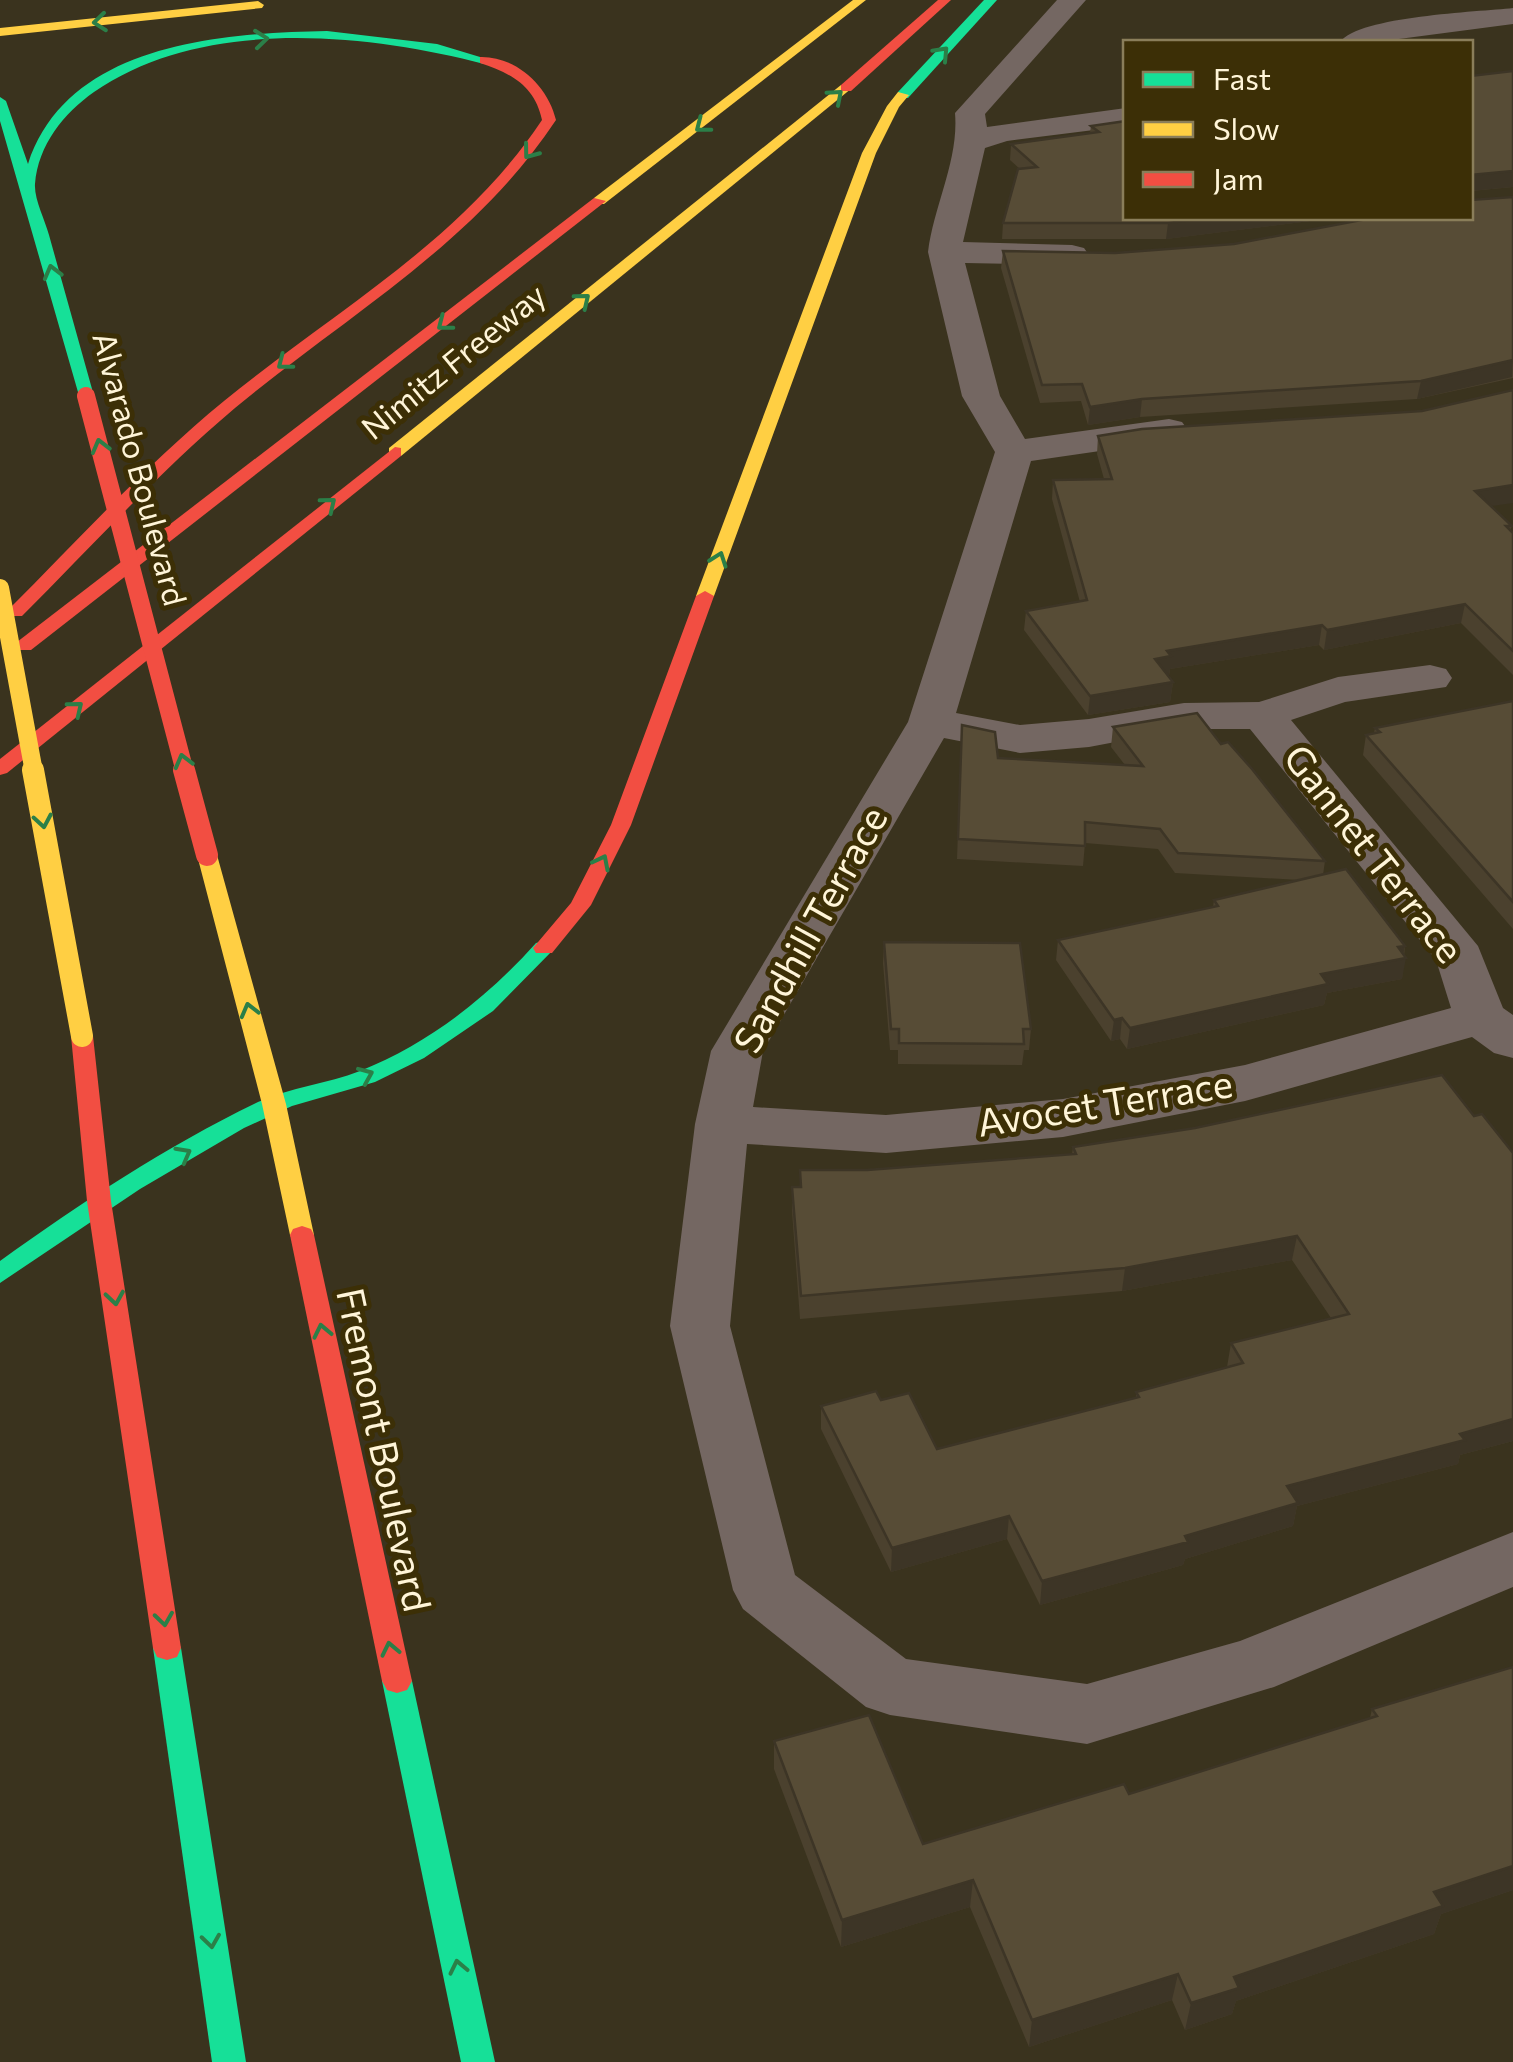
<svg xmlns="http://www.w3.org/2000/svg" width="1513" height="2062" viewBox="0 0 1513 2062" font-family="Commissioner,sans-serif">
<rect width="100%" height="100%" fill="#3a331e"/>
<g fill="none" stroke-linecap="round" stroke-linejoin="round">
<g fill="#746762" fill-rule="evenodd">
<path d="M1057 0H1086L985 114 987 127 1126 108V126L1007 141 985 148 963 242 1072 245 1084 248 1089 255 1084 262 1072 265 965 263 1000 396 1025 439 1169 419 1182 422 1188 430 1182 438 1169 441 1031 461 956 713 1020 725 1089 719 1184 703 1259 702 1338 677 1430 665 1446 669 1452 678 1446 687 1345 702 1291 720 1478 946 1503 1008 1513 1015V1058L1494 1053 1472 1037 1245 1101 1063 1137 886 1153 747 1144 730 1326 795 1575 906 1659 1087 1684 1240 1641 1513 1532V1587L1274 1687 1087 1744 890 1715 866 1707 743 1609 733 1590 670 1326 695 1124 711 1051 908 722 995 452 962 396 928 252C934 205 959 160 955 113ZM1184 729H1250L1436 960 1451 1008 1245 1065 1063 1099 886 1115 753 1107 763 1051 944 738 1020 753 1089 747Z"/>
<path d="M1513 8V24L1376 42H1340C1360 16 1477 12 1513 8Z"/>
</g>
<g fill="#16e098" fill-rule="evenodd">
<path d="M984 0H997L908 98H898V92Z"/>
<path d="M327 31 437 44 490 60 484 64C364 33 202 17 94 92 64 113 38 145 35 184 34 199 45 220 49 235 64 289 79 342 94 396L80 399 0 121V97L6 101 28 164C67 44 219 33 327 31Z"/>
<path d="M544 941 555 948 493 1011 424 1058 375 1082 292 1106 244 1128 140 1189 0 1283V1261C82 1202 167 1146 258 1102 291 1087 327 1084 360 1071 428 1044 487 998 536 943Z"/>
<path d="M167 1636 177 1639 181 1648 246 2062H212L153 1648 157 1639Z"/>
<path d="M397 1669 407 1672 412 1681 495 2062H461L382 1681 387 1672Z"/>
</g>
<g fill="#ffcf43" fill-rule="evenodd">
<path d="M853 0H866L604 204H594V198Z"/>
<path d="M258 1 264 5 262 8 0 36V28Z"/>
<path d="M841 85 852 88 401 456H389V448Z"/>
<path d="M898 92 909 95 899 107 876 153 714 596 705 601 699 600 696 596 862 153 887 106Z"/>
<path d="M207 849 217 855 286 1104 314 1235 311 1241H293L290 1235 262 1104 197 855Z"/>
</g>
<g fill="#f24e42" fill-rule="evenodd">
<path d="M938 0H951L851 91H841V85Z"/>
<path d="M480 57C516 56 548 86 556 120 474 244 347 315 235 408 159 472 92 546 22 616H10V608C80 538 147 464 224 401 334 311 462 241 542 120 535 86 511 73 480 63Z"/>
<path d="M594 198 606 201 31 650H17V642Z"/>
<path d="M395 447 401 448V456L7 773 0 775V759Z"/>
<path d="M705 591 714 596 631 825 591 905 552 953H536L533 948 571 903 611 825 696 596Z"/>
<path d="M82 1029 93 1036 111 1201 181 1648 177 1657 167 1660 157 1657 153 1648 87 1201 71 1036Z"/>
<path d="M302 1226 311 1229 314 1235 412 1681 407 1690 397 1693 387 1690 382 1681 290 1235 293 1229Z"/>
</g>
<path stroke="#ffcf43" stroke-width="18" d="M0 588 34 772"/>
<path stroke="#ffcf43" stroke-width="22" d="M33 770 82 1036"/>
<path stroke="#f24e42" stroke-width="18" d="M86 396 185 772"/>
<path stroke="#f24e42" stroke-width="22" d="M184 770 207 855"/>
</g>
<g fill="#4b412e">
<path d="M1513 71V187L1471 191V200L1513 197V378L1417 399 1140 417 1088 425 1081 401 1040 403 1001 268 1003 251 1115 253 1234 244 1470 218V76Z"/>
<path d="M1126 121V218H1334L1166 239H1002L1003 223 1020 169 1010 160 1011 144 1090 133 1091 126Z"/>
<path d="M1422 411 1492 506 1512 526 1510 531 1513 533V675L1461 623 1324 650 1319 645 1170 669 1169 676 1173 682 1170 702 1088 715 1024 630 1026 611 1080 602 1052 499 1053 480 1104 479 1097 454 1098 436Z"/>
<path d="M1513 701V929L1363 755 1366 735 1374 733 1375 728Z"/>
<path d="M962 725 998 758 1125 765 1111 747 1113 727 1221 744 1325 861 1323 875 1405 946 1402 979 1327 993 1324 1005 1127 1049 1120 1039 1111 1041 1056 960 1058 940 1213 907 1214 900 1300 880 1175 873 1158 849 1085 843 1083 866 957 859Z"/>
<path d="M884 942 1031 1029 1029 1050H1024L1022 1065 898 1064V1050H890L883 963Z"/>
<path d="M1474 1116 1513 1153V1441L1460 1455 1458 1464 1297 1506 1293 1526 1185 1559 1183 1565 1040 1605 1007 1539 891 1572 821 1429V1406L881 1400 937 1449 1136 1398V1392L1227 1367 1231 1343 1331 1318 1292 1260 1122 1291 800 1319 792 1211V1187H800V1170H867L1072 1154 1073 1147Z"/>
<path d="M1513 1667V1890L1441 1914 1434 1934 1236 2001 1232 2014 1185 2030 1172 2000 1029 2047 970 1907 841 1947 774 1769V1741L923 1844 1129 1794 1370 1718 1372 1709Z"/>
</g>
<g fill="#3d3526">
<path d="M1513 171V187L1470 191V175Z"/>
<path d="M1208 218H1334L1166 239 1168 223Z"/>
<path d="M1513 360 1512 377 1417 399 1421 381Z"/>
<path d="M1142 399 1140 417 1088 425 1090 407Z"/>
<path d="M1513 485V503L1471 509 1475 491Z"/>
<path d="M1465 604 1461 623 1324 650 1327 630Z"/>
<path d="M1322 625 1319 645 1170 669 1169 676 1155 659 1167 651Z"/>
<path d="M1173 682 1170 702 1088 715 1090 696Z"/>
<path d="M1405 946 1402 959 1406 958 1402 979 1327 993 1324 1005 1127 1049 1130 1028 1321 974Z"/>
<path d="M1122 1018 1120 1039 1111 1041 1114 1020Z"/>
<path d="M1297 1236 1292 1260 1122 1291 1125 1268Z"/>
<path d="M1513 1419V1441L1460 1455 1458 1464 1297 1506 1293 1526 1185 1559 1183 1565 1040 1605 1042 1581 1185 1536 1287 1486Z"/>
<path d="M1009 1516 1007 1539 891 1572 892 1548Z"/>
<path d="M1513 1866V1890L1441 1914 1434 1934 1236 2001 1232 2014 1185 2030 1191 2003 1234 1977 1434 1892Z"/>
<path d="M973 1880 970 1907 841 1947 842 1920Z"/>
<path d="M1178 1974 1172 2000 1029 2047 1032 2020Z"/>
</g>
<g fill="#574c36" stroke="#3d3526" stroke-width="2.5">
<path d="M1513 71V171L1470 175V76Z"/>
<path d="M1126 121V218H1208L1168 223H1003L1018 169 1037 167 1011 144 1099 132 1091 126Z"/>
<path d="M1470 187 1471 200 1513 197V360L1421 381 1142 399 1090 407 1082 384 1042 385 1003 251 1115 253 1234 244 1372 218H1470Z"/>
<path d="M1513 390V485L1475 491 1512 526H1506L1513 533V651L1465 604 1327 630 1322 625 1167 651 1171 656 1155 659 1173 682 1090 696 1026 611 1087 600 1053 480 1112 479 1098 436 1142 429 1422 411Z"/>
<path d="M1513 701V902L1366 735 1380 732 1375 728Z"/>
<path d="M1197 713 1221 744 1228 742 1252 769 1325 861 1178 853 1160 829 1085 822V846L958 839 962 725 995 732 998 758 1143 766 1113 727Z"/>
<path d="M1346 869 1405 946 1398 947 1406 958 1321 974 1328 984 1130 1028 1122 1018 1114 1020 1058 940 1218 906 1214 900Z"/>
<path d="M884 942 1020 943 1031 1029H1023L1024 1044 899 1043V1029H891Z"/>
<path d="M1442 1075 1474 1116 1482 1114 1513 1153V1419L1460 1434 1465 1440 1287 1486 1298 1503 1185 1536 1188 1542 1042 1581 1009 1516 892 1548 821 1406 876 1391 881 1400 909 1393 937 1449 1139 1397 1136 1392 1243 1363 1231 1343 1349 1314 1297 1236 1125 1268 801 1296 792 1187H801L800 1170H867L1076 1154 1073 1147 1195 1128Z"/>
<path d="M1513 1667V1866L1434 1892 1443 1906 1234 1977 1239 1988 1191 2003 1178 1974 1032 2020 973 1880 842 1920 774 1741 869 1715 923 1844 1124 1784 1129 1794 1377 1716 1372 1709Z"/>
</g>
<defs><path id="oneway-chevron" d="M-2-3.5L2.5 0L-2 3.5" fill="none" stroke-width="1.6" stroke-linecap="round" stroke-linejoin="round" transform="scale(2.5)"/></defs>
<g stroke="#2b7f48">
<use href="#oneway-chevron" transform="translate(100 22) rotate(174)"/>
<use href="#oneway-chevron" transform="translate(261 39) rotate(-6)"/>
<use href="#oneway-chevron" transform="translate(942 53) rotate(-47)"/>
<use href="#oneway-chevron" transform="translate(836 96) rotate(-41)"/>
<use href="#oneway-chevron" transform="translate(702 126) rotate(142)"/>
<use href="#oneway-chevron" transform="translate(530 152) rotate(127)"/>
<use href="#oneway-chevron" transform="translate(52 272) rotate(-105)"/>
<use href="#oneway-chevron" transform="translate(583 300) rotate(-39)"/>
<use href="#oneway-chevron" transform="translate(444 324) rotate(142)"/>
<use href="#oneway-chevron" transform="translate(284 363) rotate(142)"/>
<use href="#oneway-chevron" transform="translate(100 446) rotate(-105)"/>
<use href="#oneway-chevron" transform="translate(329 504) rotate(-39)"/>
<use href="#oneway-chevron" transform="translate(719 559) rotate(-70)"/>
<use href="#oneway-chevron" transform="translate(76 708) rotate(-39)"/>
<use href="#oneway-chevron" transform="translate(183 761) rotate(-105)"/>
<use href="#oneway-chevron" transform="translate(43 821) rotate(80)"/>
<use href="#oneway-chevron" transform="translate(602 862) rotate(-63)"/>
<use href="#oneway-chevron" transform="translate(249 1010) rotate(-105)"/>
<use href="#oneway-chevron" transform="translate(366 1075) rotate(-23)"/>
<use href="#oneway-chevron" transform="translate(184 1154) rotate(-29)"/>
<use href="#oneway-chevron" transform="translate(115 1298) rotate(81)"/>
<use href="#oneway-chevron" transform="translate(322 1331) rotate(-102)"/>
<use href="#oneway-chevron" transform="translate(164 1619) rotate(82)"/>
<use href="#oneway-chevron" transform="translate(390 1649) rotate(-102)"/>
<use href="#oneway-chevron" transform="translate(211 1941) rotate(82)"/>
<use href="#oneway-chevron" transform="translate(458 1967) rotate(-102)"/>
</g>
<g text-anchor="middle" stroke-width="10" stroke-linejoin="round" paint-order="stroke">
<g font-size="32" fill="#fff5d8" stroke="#3c2f06">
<text transform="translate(454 362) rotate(-39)" y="11">Nimitz Freeway</text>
<text transform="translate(139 469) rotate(75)" y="11">Alvarado Boulevard</text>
</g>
<g font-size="38" fill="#fff5d8" stroke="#3c2f06">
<text transform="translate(1373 854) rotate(52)" y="13">Gannet Terrace</text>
<text transform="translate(811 930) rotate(-61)" y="13">Sandhill Terrace</text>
<text transform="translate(1105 1104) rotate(-9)" y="13">Avocet Terrace</text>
<text transform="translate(383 1450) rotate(78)" y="13">Fremont Boulevard</text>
</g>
</g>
<rect x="1123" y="40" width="350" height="180" fill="#3c2f06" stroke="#8a7e5a" stroke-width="2.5"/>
<rect x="1143" y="72" width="50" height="15" fill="#16e098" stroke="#8a7e5a" stroke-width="2.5"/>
<text x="1213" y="90" font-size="30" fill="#fff5d8">Fast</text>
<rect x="1143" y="122" width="50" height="15" fill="#ffcf43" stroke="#8a7e5a" stroke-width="2.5"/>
<text x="1213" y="140" font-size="30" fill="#fff5d8">Slow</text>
<rect x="1143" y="172" width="50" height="15" fill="#f24e42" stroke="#8a7e5a" stroke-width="2.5"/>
<text x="1213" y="190" font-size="30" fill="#fff5d8">Jam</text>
</svg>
